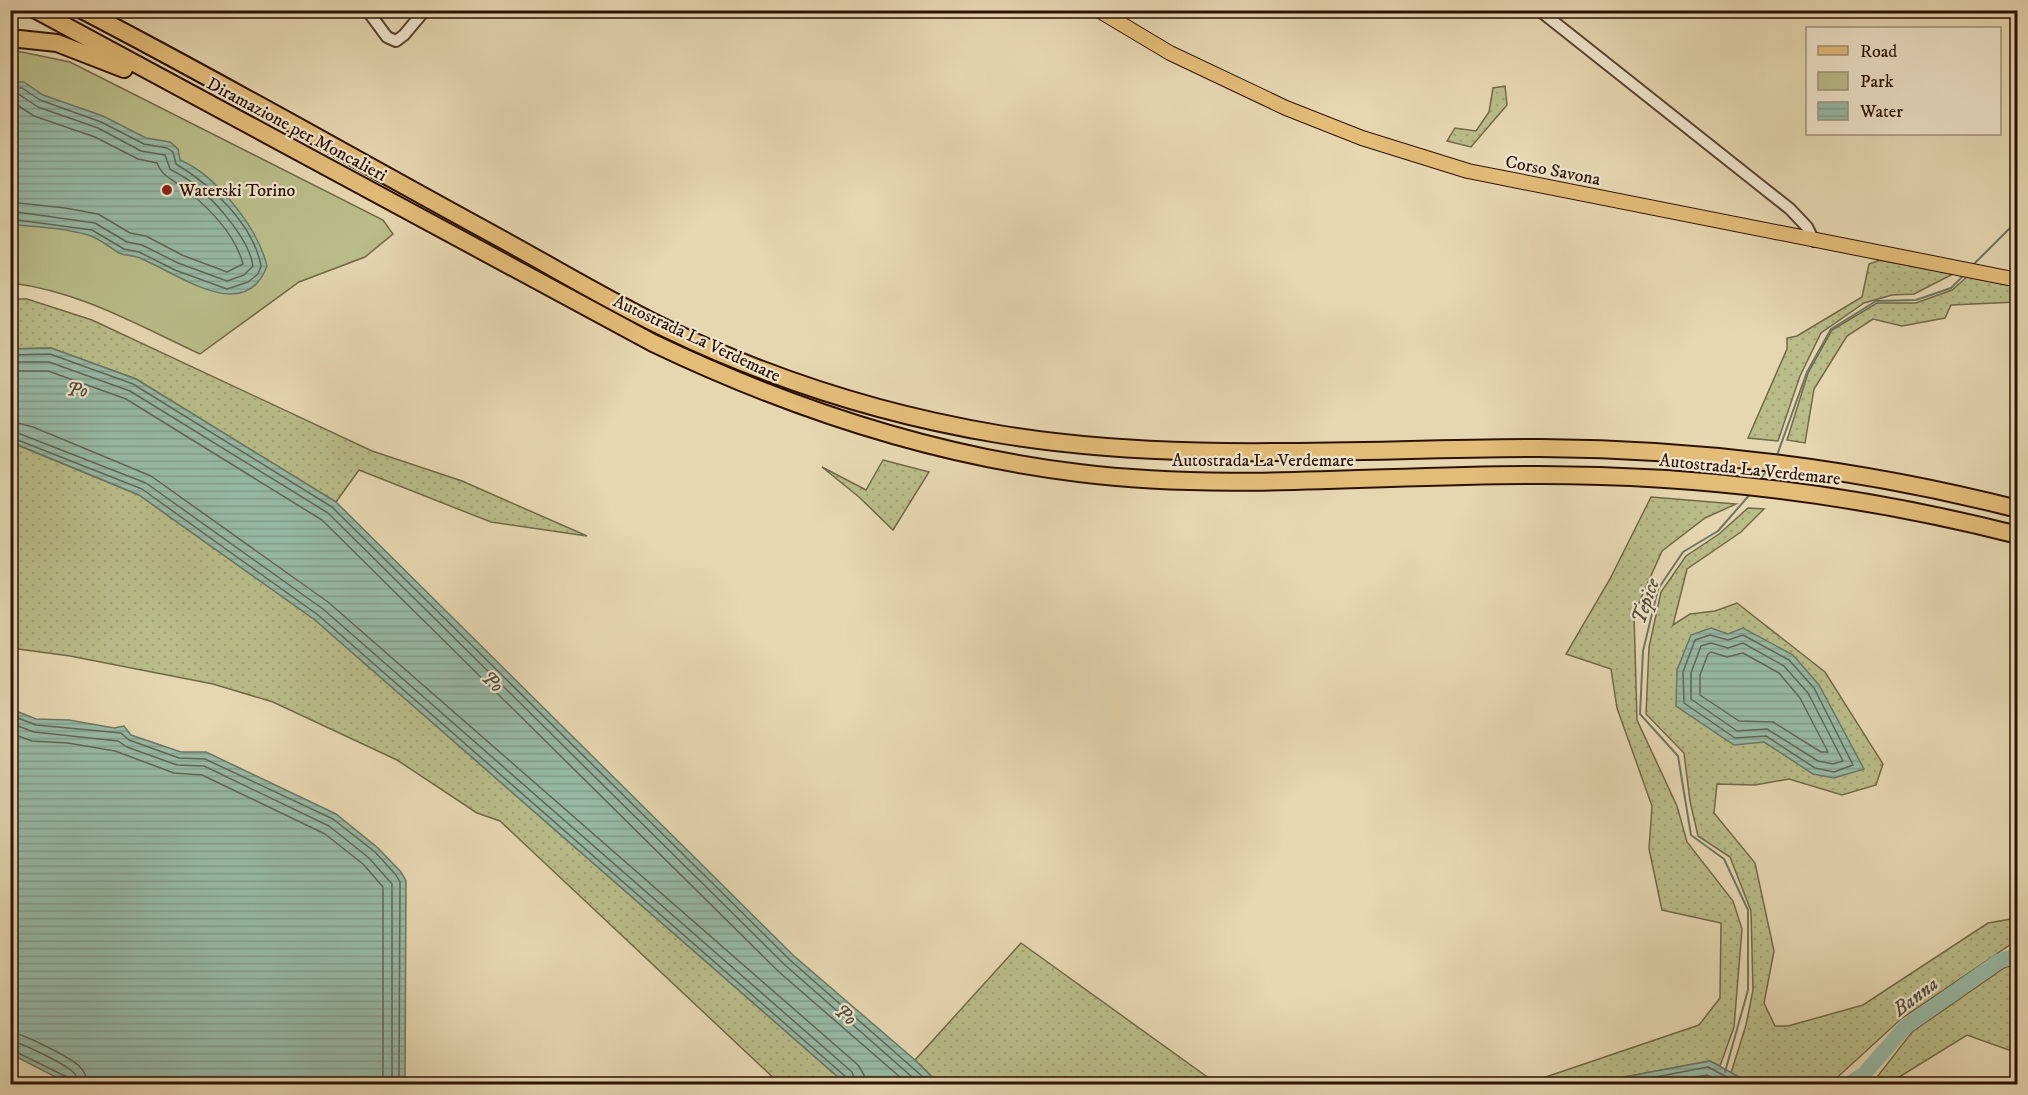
<svg xmlns="http://www.w3.org/2000/svg" width="2028" height="1095" viewBox="0 0 2028 1095" font-family="'IM FELL DW Pica',serif">
<defs>
<pattern id="grass-dots" width="8" height="8" patternUnits="userSpaceOnUse" patternTransform="scale(1.5)"><rect width="8" height="8" fill="#b9bd89"/><path d="M2 2h.1M6 6h.1" fill="none" stroke="#9fa175" stroke-width="1.8" stroke-linecap="round"/></pattern>
<pattern id="water-rules" width="6" height="5" patternUnits="userSpaceOnUse" patternTransform="scale(1.5)"><rect width="6" height="5" fill="#97baa6"/><path d="M0 2.5h6" fill="none" stroke="#829f8d"/></pattern>
</defs>
<rect width="100%" height="100%" fill="#e6d7b1"/>
<filter id="stains"><feTurbulence type="fractalNoise" baseFrequency=".00333" numOctaves="4"/><feColorMatrix values="0 0 0 0 .2 0 0 0 0 .09 0 0 0 0 .02 0 0 0 .5 -.17"/></filter>
<radialGradient id="worn" r=".72"><stop offset=".6" stop-color="#630" stop-opacity="0"/><stop offset="1" stop-color="#630" stop-opacity=".3"/></radialGradient>
<g fill="url(#grass-dots)" stroke="#726848" stroke-width="1.5">
<path d="M1505 86 1507 105 1471 147 1447 141 1455 128 1476 131 1489 112 1493 88Z"/>
<path d="M1880 260 1953 274 1914 294 1892 295 1864 303 1821 333 1800 376 1778 441 1748 438 1787 349V338L1797 336 1862 297 1869 264Z"/>
<path d="M1968 276 2017 286V302L1951 305 1945 318 1902 326 1873 319 1847 336 1814 389 1805 443 1787 440 1808 373 1832 330 1877 303H1916L1952 290Z"/>
<path d="M11 299H27L92 320 372 451 462 481 587 536 491 522 359 470 336 502 136 379 51 348 11 349Z"/>
<path d="M10 442 139 495 315 620 846 1084H780L500 821 477 813 397 760 273 702 213 684 70 656 11 648Z"/>
<path d="M883 460 929 472 893 530 859 497 822 467 866 490Z"/>
<path d="M1651 497 1736 504 1705 518 1662 551 1634 614 1637 720 1677 806 1687 842 1733 901 1742 929 1734 1027 1720 1066 1709 1061 1587 1084H1525L1699 1025 1720 998 1721 923 1662 910 1649 849 1652 806 1617 708 1611 669 1566 654 1610 579Z"/>
<path d="M1748 508 1764 509 1741 532 1687 569 1673 625 1690 614 1715 611 1737 603 1825 672 1883 764 1876 785 1842 795 1789 779 1755 785 1717 784 1714 813 1755 863 1774 951 1764 1003 1775 1026H1788L1863 1005 1988 923 2017 918V940L1901 1019 1830 1084H1752L1731 1073 1746 1025 1753 990 1751 911 1730 857 1698 836 1690 801 1684 753 1646 714 1649 647 1661 592 1686 556 1719 534Z"/>
<path d="M1021 943 1217 1084H939L915 1060Z"/>
<path d="M2017 964V1053L1967 1035 1888 1084H1868L1874 1081 1912 1032 2004 968Z"/>
</g>
<path fill="#b9bd89" stroke="#726848" stroke-width="1.5" d="M17 51 70 62 383 220 393 234 365 257 299 282 200 354C138 325 79 291 11 283L10 53Z"/>
<g fill="url(#water-rules)" stroke="#6c7766" stroke-width="1.5">
<path d="M11 82H24L43 95 103 116 146 138 170 142 178 149 180 160C216 175 258 228 267 266 244 328 174 270 137 257 131 255 125 256 119 253 109 247 99 238 88 235 64 228 35 226 11 225Z"/>
<path d="M51 348 136 379 336 502 794 956 915 1060 939 1084H846L315 620 139 495 11 442V349Z"/>
<path d="M1711 628 1728 634 1743 628 1793 655 1819 685 1864 769 1834 778 1813 774 1764 742 1734 745 1676 706 1677 670 1691 635Z"/>
<path d="M11 709 36 719 69 720 114 728 124 726 131 735 181 752H206L336 814 378 848 401 872 406 881 405 1084H69L11 1054Z"/>
<path d="M1710 1061 1752 1084H1587Z"/>
</g>
<g fill="none" stroke-linecap="round" stroke-linejoin="round">
<g stroke="#626656" stroke-width="1.5">
<path d="M10 88H22L40 100 101 122 144 144 167 148 173 152 176 164C211 185 253 223 261 266L258 274 248 282 227 289 175 270 139 252 124 249 92 230 10 219"/>
<path d="M10 95H20L38 107 98 128 141 151 165 155 170 169C174 172 178 173 182 176 207 190 249 237 253 266L244 275 227 281 178 263 142 245 127 242 95 223 10 211"/>
<path d="M10 104 17 105 34 116 95 137 138 159 157 163C162 176 169 177 179 185 205 203 235 233 243 264L227 272 182 255 146 236 130 233 98 214 65 208 10 202"/>
<path d="M10 355 50 354 133 384 332 507 790 960 931 1084"/>
<path d="M10 362H49L130 391 328 513 785 965 920 1084"/>
<path d="M10 371H48L126 399 322 520 779 972 908 1084"/>
<path d="M10 421 33 427 151 476 328 602 858 1065 864 1075 865 1084"/>
<path d="M10 430 146 483 323 609 852 1072 856 1084"/>
<path d="M10 437 142 489 318 615 846 1077 849 1084"/>
<path d="M1710 635 1728 640 1743 635 1789 660 1814 688 1853 765 1834 772 1815 768 1766 736 1735 738 1684 703 1683 672 1695 640Z"/>
<path d="M1711 643 1728 648 1743 643 1784 666 1808 693 1843 761 1833 764 1818 761 1767 729 1737 731 1691 699V673L1701 646Z"/>
<path d="M1711 652 1727 657 1743 653 1779 673 1800 698 1828 752H1821L1773 722 1739 721 1700 695V675L1708 654Z"/>
<path d="M10 715 36 725 121 733 129 740 179 758 205 759 333 819 375 852 396 875 400 882 399 1084"/>
<path d="M10 723 34 732 118 741 127 747 177 765 204 766 329 826 369 858 392 884V1084"/>
<path d="M10 733 32 741 68 743 115 751 174 773 202 775 325 834 363 864 383 887V1084"/>
<path d="M10 1032C22 1033 72 1058 80 1067 85 1072 87 1078 87 1084"/>
<path d="M10 1041C21 1042 64 1064 72 1071 77 1075 78 1079 78 1084"/>
<path d="M10 1049 67 1077 70 1084"/>
<path d="M1619 1084 1708 1067 1740 1084"/>
<path d="M1658 1084 1707 1075 1724 1084"/>
</g>
<g stroke="#6c7766" stroke-width="2">
<path d="M1973 265 2018 220"/>
<path d="M1776 458 1807 372 1831 329 1876 301 1916 300 1951 288 1963 276"/>
<path d="M1760 480 1767 470"/>
<path d="M1725 1072 1748 990V910L1724 859 1691 835 1678 756 1640 714 1643 651 1658 589 1683 552 1718 531 1752 492"/>
</g>
<path stroke="#97baa6" stroke-width="15" d="M1848 1084 1864 1074 1905 1027 1999 961 2018 955"/>
<g stroke="#5a4331" stroke-width="14">
<g id="minor">
<path d="M367 10 387 37 396 41 404 35 425 10"/>
<path d="M1539 10 1790 209 1807 227 1814 241"/>
</g>
</g>
<g stroke="#2c1206" stroke-width="16">
<path id="major" d="M1098 10 1170 53 1286 108 1362 138 1468 171 2018 280"/>
</g>
<g stroke="#2c1206" stroke-width="20">
<g id="highway">
<path d="M36 10 653 343C789 408 929 455 1079 473 1232 492 1386 474 1540 475 1702 475 1861 495 2018 535"/>
<path d="M82 10C221 82 358 161 496 236 553 267 609 301 667 329 771 379 884 415 998 434 1178 464 1360 448 1541 448 1702 449 1861 469 2018 509"/>
<path d="M10 38 57 43 124 69"/>
</g>
</g>
<use href="#minor" stroke="#efe5cc" stroke-width="10"/>
<use href="#major" stroke="#e3bc78" stroke-width="14"/>
<use href="#highway" stroke="#e3bc78" stroke-width="16"/>
</g>
<circle fill="#8f2418" stroke="#efe5cc" stroke-width="2" cx="167" cy="190" r="6"/>
<g text-anchor="middle" stroke-width="4.5" stroke-linejoin="round" paint-order="stroke">
<g font-size="18" fill="#2c1206" stroke="#efe5cc">
<text transform="translate(297 129) rotate(28)" y="6">Diramazione per Moncalieri</text>
<text transform="translate(1553 170) rotate(11)" y="6">Corso Savona</text>
<text transform="translate(697 338) rotate(25)" y="6">Autostrada La Verdemare</text>
<text x="1263" y="466">Autostrada La Verdemare</text>
<text transform="translate(1750 469) rotate(6)" y="6">Autostrada La Verdemare</text>
</g>
<g font-size="18" fill="#2c1206" stroke="#efe5cc" text-anchor="start">
<text x="179" y="196">Waterski Torino</text>
</g>
<g font-size="20" font-style="italic" fill="#514d3e" stroke="#efe5cc">
<text transform="translate(77 389) rotate(5)" y="7">Po</text>
<text transform="translate(1645 601) rotate(-71)" y="7">Tepice</text>
<text transform="translate(493 681) rotate(44)" y="7">Po</text>
<text transform="translate(1915 996) rotate(-37)" y="7">Banna</text>
<text transform="translate(846 1014) rotate(41)" y="7">Po</text>
</g>
</g>
<rect width="2028" height="1095" fill="none" stroke="#e6d7b1" stroke-width="36"/>
<rect x="12" y="12" width="2004" height="1071" fill="none" stroke="#2c1206" stroke-width="3"/>
<rect x="18" y="18" width="1992" height="1059" fill="none" stroke="#2c1206" stroke-width="1.5"/>
<rect x="1806" y="27" width="195" height="108" fill="#efe5cc" stroke="#a1917d" stroke-width="1.5"/>
<rect x="1818" y="46" width="30" height="9" fill="#e3bc78" stroke="#a1917d" stroke-width="1.5"/>
<text x="1860" y="57" font-size="18" fill="#2c1206">Road</text>
<rect x="1818" y="72" width="30" height="18" fill="#b9bd89" stroke="#a1917d" stroke-width="1.5"/>
<text x="1860" y="87" font-size="18" fill="#2c1206">Park</text>
<rect x="1818" y="102" width="30" height="18" fill="url(#water-rules)" stroke="#a1917d" stroke-width="1.5"/>
<text x="1860" y="117" font-size="18" fill="#2c1206">Water</text>
<rect width="100%" height="100%" filter="url(#stains)"/>
<rect width="100%" height="100%" fill="url(#worn)"/>
</svg>
